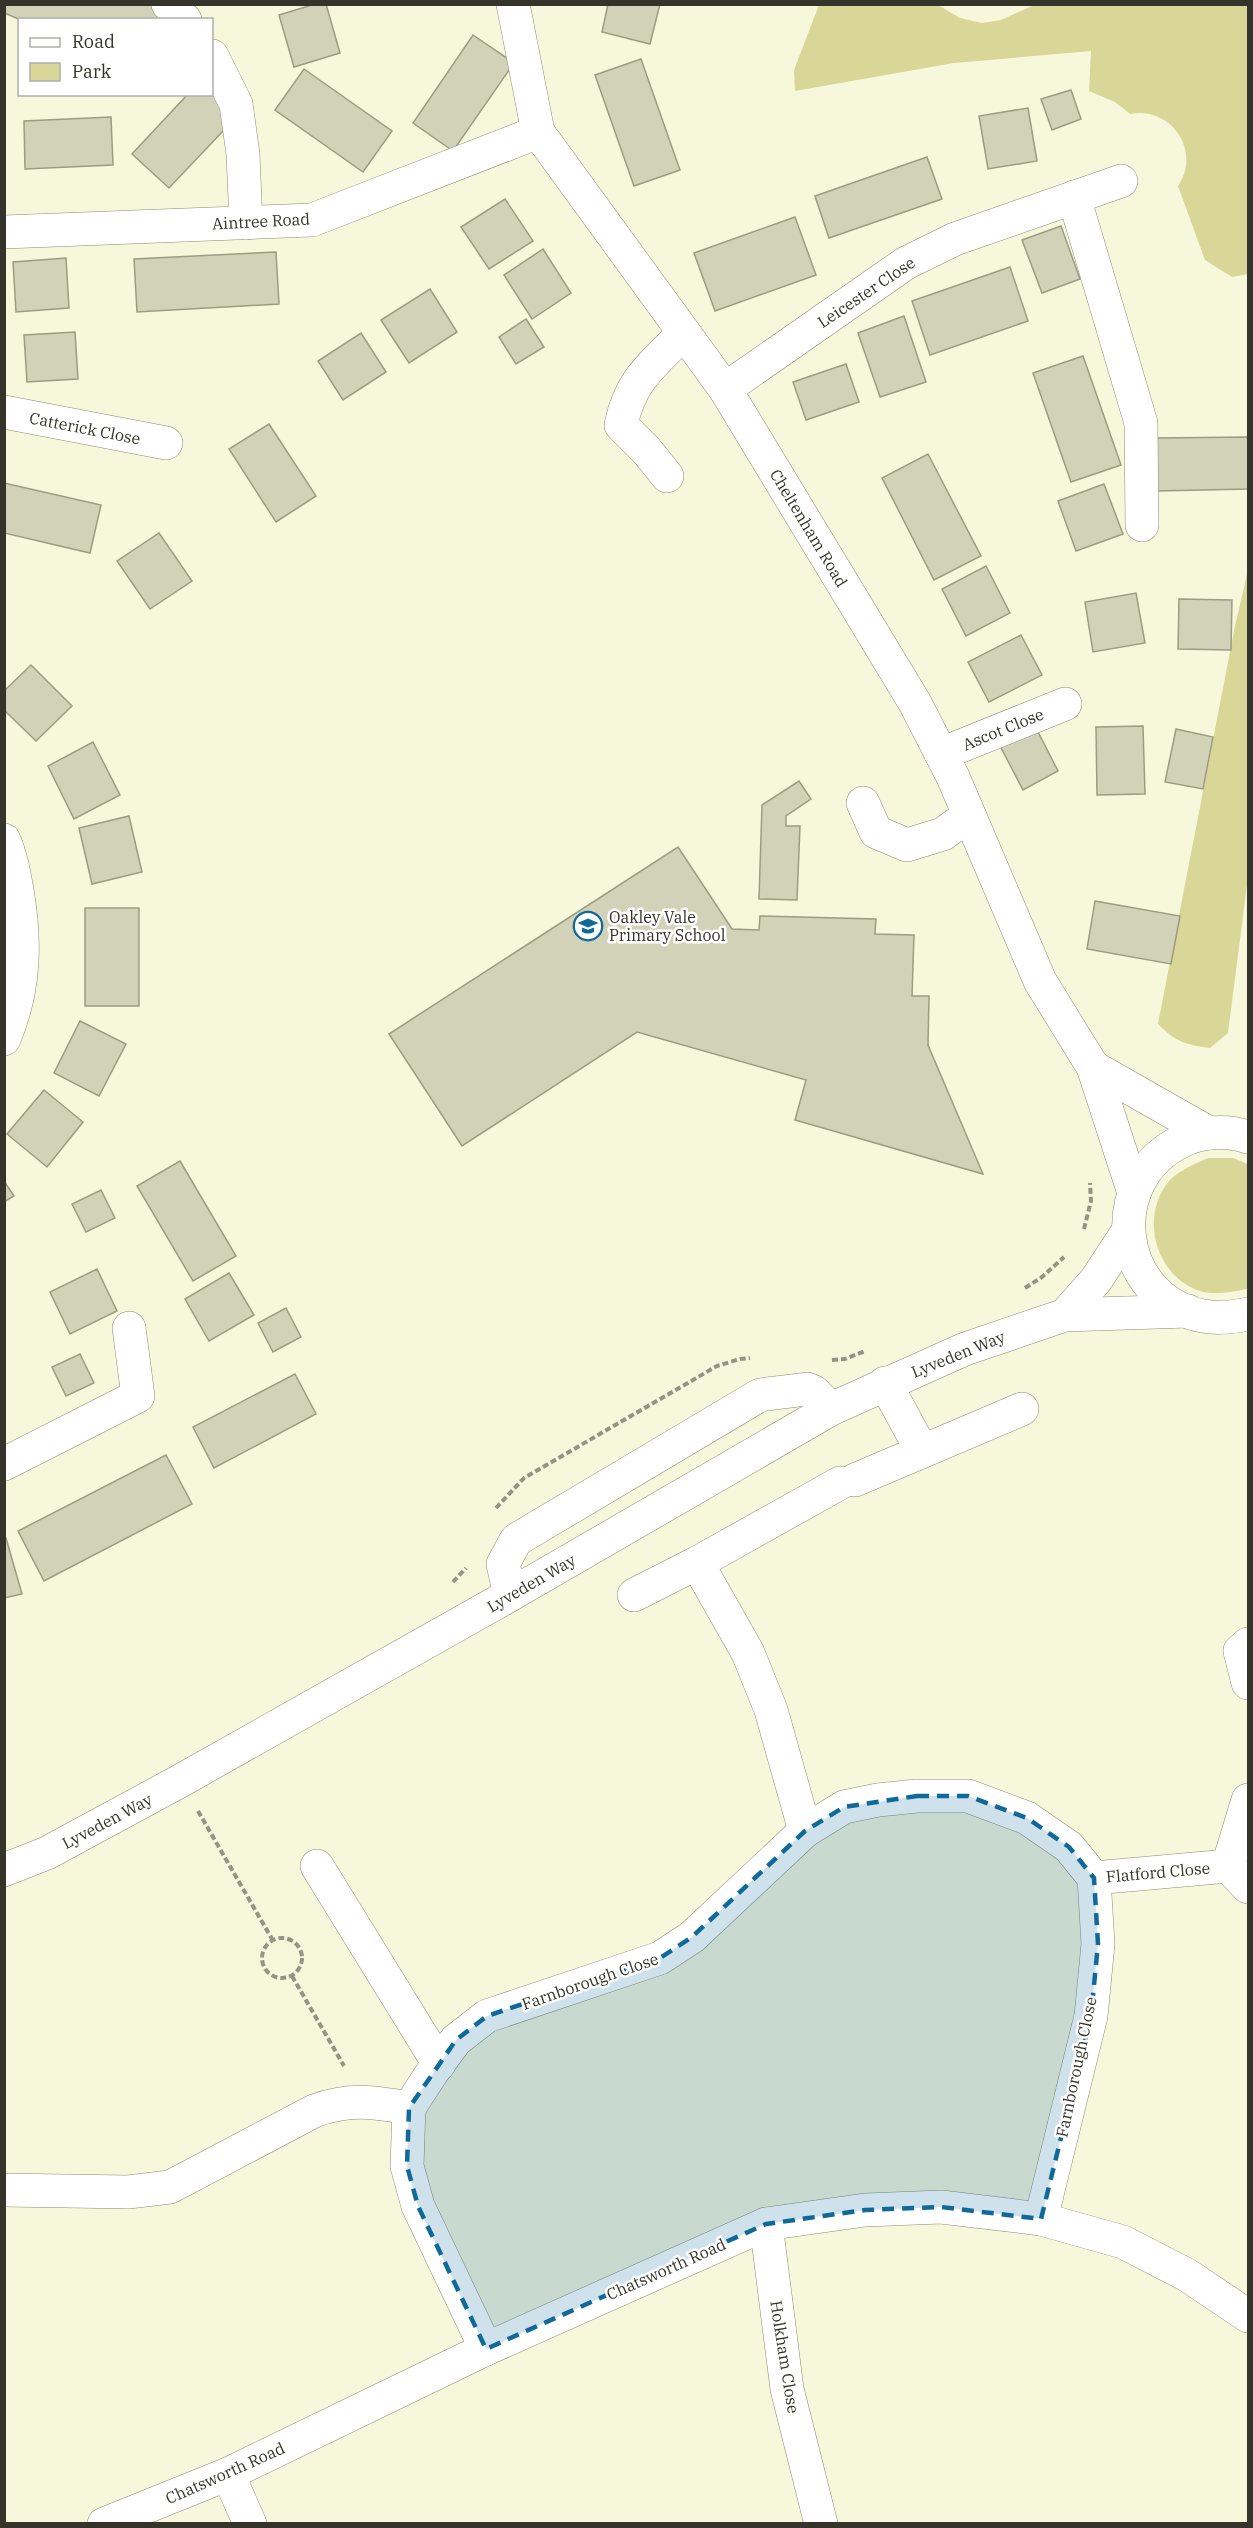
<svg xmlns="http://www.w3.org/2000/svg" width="1253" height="2528" viewBox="0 0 1253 2528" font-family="'IBM Plex Serif',serif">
<rect width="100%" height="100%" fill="#f7f7dc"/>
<g fill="#d8d797">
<path d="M819 5H938L960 18 982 23 1001 20 1034 5H1248V274L1232 277 1205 260 1178 186C1202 151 1171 106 1130 114L1115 102 1089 91 1091 51 954 63 795 91 794 70Z"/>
<path d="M1248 570V877L1228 1033 1210 1048C1186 1045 1176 1042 1158 1024L1235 626Z"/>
<path d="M1208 1158H1233L1248 1164 1247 1289C1231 1292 1213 1296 1197 1290 1156 1274 1141 1220 1166 1185 1176 1171 1193 1165 1208 1158Z"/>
</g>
<g fill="#d2d2b8" stroke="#9c9c83" stroke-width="1.5">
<path d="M4 4H163L175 20H21L4 13Z"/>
<path d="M315 4H326L340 53 294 67 279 15Z"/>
<path d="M608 4H660L650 44 602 32Z"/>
<path d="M473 35 514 63 453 151 413 123Z"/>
<path d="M641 59 680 170 634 186 595 75Z"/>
<path d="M304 69 392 131 363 172 275 110Z"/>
<path d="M212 80 243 110 169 188 132 154 188 94H212Z"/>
<path d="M1071 90 1081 119 1052 130 1041 99Z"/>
<path d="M1028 108 1037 161 988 169 979 116Z"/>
<path d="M111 117 113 165 25 169 24 121Z"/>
<path d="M927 157 942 199 829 238 815 196Z"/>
<path d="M505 199 533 241 489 269 461 227Z"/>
<path d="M795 217 816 275 715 311 694 253Z"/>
<path d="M1061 226 1080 279 1042 293 1022 240Z"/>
<path d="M543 249 571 293 532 319 504 275Z"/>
<path d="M276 252 279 304 137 312 134 259Z"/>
<path d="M66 258 69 308 16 312 13 262Z"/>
<path d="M1010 267 1028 321 930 355 912 301Z"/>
<path d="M430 289 457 332 409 363 381 320Z"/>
<path d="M904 316 926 382 880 397 858 333Z"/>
<path d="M526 319 544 347 516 364 499 337Z"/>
<path d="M75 332 78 379 27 382 24 335Z"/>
<path d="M361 333 386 372 343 400 318 361Z"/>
<path d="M1083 356 1121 465 1071 482 1033 373Z"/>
<path d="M846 364 859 402 806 420 793 382Z"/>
<path d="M269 424 316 496 276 522 229 449Z"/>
<path d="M1248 437V489L1156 491 1155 438Z"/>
<path d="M928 454 981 556 934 580 882 478Z"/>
<path d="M4 483 101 505 90 553 4 533Z"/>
<path d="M1104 484 1123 534 1076 551 1058 501Z"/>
<path d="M159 533 192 581 150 609 117 561Z"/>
<path d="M986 566 1010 613 966 636 942 589Z"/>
<path d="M1136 593 1145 643 1093 652 1085 602Z"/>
<path d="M1179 599 1232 600 1231 650 1178 649Z"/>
<path d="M1021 635 1042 675 989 702 968 662Z"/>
<path d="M31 665 72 706 36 741 4 710V691Z"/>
<path d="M1034 724 1058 771 1023 790 998 742Z"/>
<path d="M1143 726 1145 794 1097 795 1096 727Z"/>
<path d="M1176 729 1213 737 1203 789 1165 782Z"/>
<path d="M93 742 120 795 74 819 48 766Z"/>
<path d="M799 781 811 799 786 816V826H800L797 900 759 899 762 805Z"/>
<path d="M129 816 142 872 92 884 79 828Z"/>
<path d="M678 847 732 929 759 930 760 916 876 919 875 934 914 935 912 996H929L928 1045 983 1174 795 1120 806 1080 637 1032 462 1146 389 1034Z"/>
<path d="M1095 901 1180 916 1171 964 1087 949Z"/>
<rect x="85" y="908" width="54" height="98"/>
<path d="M80 1021 126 1044 99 1096 54 1073Z"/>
<path d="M44 1090 83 1122 47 1167 7 1134Z"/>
<path d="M180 1161 236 1256 193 1281 137 1186Z"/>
<path d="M4 1181 14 1196 4 1202Z"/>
<path d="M101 1190 115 1218 86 1232 72 1204Z"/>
<path d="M97 1269 117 1311 70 1334 50 1292Z"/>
<path d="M229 1273 254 1315 209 1341 185 1299Z"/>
<path d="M286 1308 301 1337 273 1352 258 1323Z"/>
<path d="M80 1354 94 1383 66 1396 52 1367Z"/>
<path d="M295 1374 316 1414 214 1468 193 1427Z"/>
<path d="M166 1455 192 1504 44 1581 18 1531Z"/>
<path d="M6 1538 22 1594 4 1598V1539Z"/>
</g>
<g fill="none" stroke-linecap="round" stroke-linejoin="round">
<g stroke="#8b8b73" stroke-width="34">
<g id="minor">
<path d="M168 4 185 20"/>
<path d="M513 4 538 132 725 389 915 703 953 777 1040 981 1093 1067 1134 1193"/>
<path d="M212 56 236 104 243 154 246 223"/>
<path d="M1074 197 1141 423 1142 525"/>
<path d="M4 232 312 220 538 132"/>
<path d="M725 389 906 263 955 239 1121 181"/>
<path d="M4 412 166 443"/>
<path d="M667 476 647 451 621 425C630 380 653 364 684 333"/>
<path d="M941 754 1065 704"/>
<path d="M863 803 876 832 907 845 943 834 969 815"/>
<path d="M4 840C11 856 14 873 17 890 26 942 25 989 4 1039"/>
<path d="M1093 1067 1209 1133"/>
<path d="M1248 1137C1227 1130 1203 1131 1182 1141 1102 1179 1115 1299 1203 1316 1218 1319 1234 1317 1248 1314"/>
<path d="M1065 1315 1096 1280 1128 1231"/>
<path d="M885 1383 922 1451"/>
<path d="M4 1464 138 1396 129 1328"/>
<path d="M855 1480 1022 1409"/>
<path d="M697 1563 748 1653 771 1710 805 1831"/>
<path d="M510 1595 503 1564 516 1540 760 1395 807 1389 814 1392 831 1409"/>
<path d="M634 1595 697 1563 840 1483"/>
<path d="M1248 1644 1240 1651 1248 1683"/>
<path d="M317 1866 439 2064"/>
<path d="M1228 1866 1248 1800"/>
<path d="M4 1870 47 1853 180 1781 510 1595 831 1409 965 1349 1065 1315 1188 1311"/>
<path d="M1094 1878 1228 1866 1248 1887"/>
<path d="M4 2190 128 2192 170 2187 314 2111C350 2098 372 2102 409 2108"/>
<path d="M766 2224 787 2389 821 2524"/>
<path d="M486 2349 418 2206 407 2166 409 2108 433 2071 456 2040 487 2016 660 1958 692 1937 805 1831 844 1807 878 1800 917 1796H968L1027 1818 1069 1847 1094 1878 1098 1944 1091 2016 1041 2219"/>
<path d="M228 2474 250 2524"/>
<path d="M104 2524 228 2474 486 2349 766 2224 865 2210 941 2207 1041 2219 1123 2242 1187 2275 1248 2316"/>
</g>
</g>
<g stroke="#949482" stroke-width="4" stroke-dasharray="6 3" stroke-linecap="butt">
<path d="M1084 1229 1091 1201 1090 1183"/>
<path d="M1025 1288 1042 1277 1064 1257"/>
<path d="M832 1360 845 1359 865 1351"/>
<path d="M496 1508 524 1478 717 1366 740 1359 750 1358"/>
<path d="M453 1582 466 1568"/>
<path d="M198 1811 272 1939"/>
<circle cx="282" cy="1958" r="20"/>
<path d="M292 1976 344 2066"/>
</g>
<use href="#minor" stroke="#fff" stroke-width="33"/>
</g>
<path fill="#0f6999" fill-opacity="0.2" stroke="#0f6999" stroke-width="4.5" stroke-dasharray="12 8" stroke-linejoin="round" d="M917 1796H968L1027 1818 1069 1847 1094 1878 1098 1944 1091 2016 1041 2219 941 2207 865 2210 766 2224 486 2349 418 2206 407 2166 409 2108 456 2040 487 2016 660 1958 692 1937 805 1831 844 1807Z"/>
<defs>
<g id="school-ring" transform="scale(1.5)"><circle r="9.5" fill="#fff" stroke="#0f6999" stroke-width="1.5"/><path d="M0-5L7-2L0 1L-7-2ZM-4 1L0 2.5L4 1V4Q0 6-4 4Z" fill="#0f6999"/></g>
</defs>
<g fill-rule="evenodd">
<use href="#school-ring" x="588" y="926"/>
</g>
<g text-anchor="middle" stroke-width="5" stroke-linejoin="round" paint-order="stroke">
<g font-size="16" fill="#34342a" stroke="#fff">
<text transform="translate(261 221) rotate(-3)" y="6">Aintree Road</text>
<text transform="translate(866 292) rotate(-34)" y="6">Leicester Close</text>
<text transform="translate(85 428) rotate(11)" y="6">Catterick Close</text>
<text transform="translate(809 528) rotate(59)" y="6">Cheltenham Road</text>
<text transform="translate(1003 729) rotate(-22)" y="6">Ascot Close</text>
<text transform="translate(958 1354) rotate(-22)" y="6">Lyveden Way</text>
<text transform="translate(531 1583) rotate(-30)" y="6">Lyveden Way</text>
<text transform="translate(107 1821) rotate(-28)" y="6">Lyveden Way</text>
<text transform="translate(1158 1872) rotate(-5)" y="6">Flatford Close</text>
<text transform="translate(590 1981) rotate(-19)" y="6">Farnborough Close</text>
<text transform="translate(1076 2067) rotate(-78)" y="6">Farnborough Close</text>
<text transform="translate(666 2269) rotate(-24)" y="6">Chatsworth Road</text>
<text transform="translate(785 2357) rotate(81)" y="6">Holkham Close</text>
<text transform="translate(225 2473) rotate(-24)" y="6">Chatsworth Road</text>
</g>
<g font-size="16" fill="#34342a" stroke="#fff" text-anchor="start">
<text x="609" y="923">Oakley Vale<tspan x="609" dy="18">Primary School</tspan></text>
</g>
</g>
<rect width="1253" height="2528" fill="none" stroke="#34342a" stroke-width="12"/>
<rect x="18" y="18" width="195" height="78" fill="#ffffff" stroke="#aeaeaa" stroke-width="1.5"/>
<rect x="30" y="38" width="30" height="9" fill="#ffffff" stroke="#aeaeaa" stroke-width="1.5"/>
<text x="72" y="48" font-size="18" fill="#34342a">Road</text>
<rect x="30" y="63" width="30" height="18" fill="#d8d797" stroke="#aeaeaa" stroke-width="1.5"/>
<text x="72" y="78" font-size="18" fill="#34342a">Park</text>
</svg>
